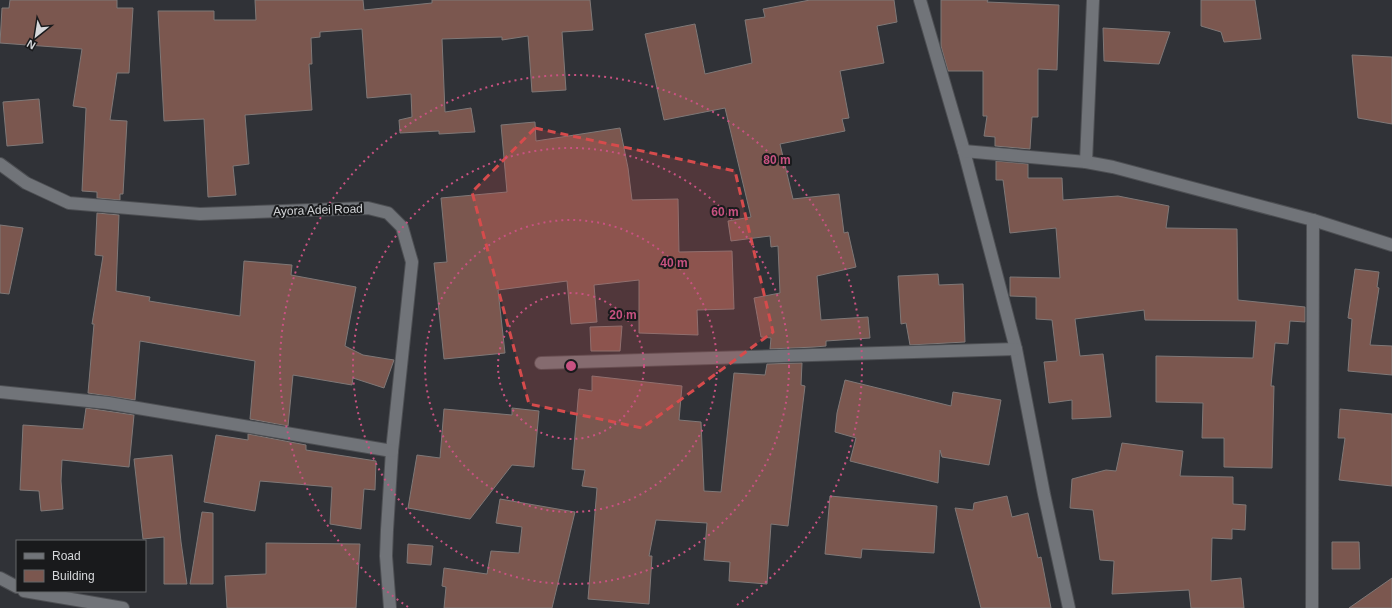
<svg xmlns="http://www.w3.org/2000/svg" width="1392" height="608" viewBox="0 0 1392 608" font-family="Helvetica,sans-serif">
<rect width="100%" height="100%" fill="#303237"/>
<g fill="#7b574f" stroke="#7f7877">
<path d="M10 0H117V8H133L129 73H117L110 120 127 121 123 194H120V200L97 198V192L82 191 86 108 73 106 82 49 0 43 2 8H9Z"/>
<path d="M255 0H363L364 10 432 3V0H590L593 30 562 32 566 90 532 92 528 36 502 40V37L442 39 445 112 471 108 475 132 439 134V131L400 133 399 120 412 117 411 94 367 98 362 29 320 32V37L311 38 312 64H309L312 110 245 115 249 164 233 166 236 195 208 197 204 119 164 121 158 11H214V20H256Z"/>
<path d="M810 0H894L897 22 877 26 884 63 840 71 849 118 842 119 845 131 780 144 793 199 839 194 844 233 848 232 856 267 817 276 821 320 868 317 870 338 826 341V346L815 347 770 349 771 338 761 337 754 298 780 293 778 246 771 247 770 236 731 241 728 221 751 217 725 108 664 120 645 34 695 24 705 74 752 63 745 20 765 17 763 9Z"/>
<path d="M941 0H988L987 2 1059 5 1057 70 1038 69V117H1032L1030 149 995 146V137L984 136 987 116H983V71H948L941 46Z"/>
<path d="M1201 0H1255L1261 39 1224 42 1221 32 1201 26Z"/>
<path d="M1103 28 1170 32 1159 64 1104 61Z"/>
<path d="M1352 55 1392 57V124L1358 118Z"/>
<path d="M39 99 43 143 7 146 3 102Z"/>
<path d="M535 122 536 141 620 128 628 168 632 200 678 199 679 252 732 251 734 309 697 310 698 335 639 333V280L594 285 597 322 571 324 567 281 498 290 505 353 444 359 434 263 447 262 441 198 507 192 501 125Z"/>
<path d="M996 161 1028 164V178H1062L1063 200 1118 196 1169 206 1166 228 1237 229 1238 300 1305 307V322L1290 321 1288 344 1275 343 1271 386H1274L1272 468 1224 467V438H1202L1203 403 1156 402V356L1253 358 1256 321 1145 320 1144 310 1075 319 1080 356 1103 354 1111 417 1072 419V400L1049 403 1044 362 1057 361 1052 320 1036 319V297L1010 296V277L1060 278 1056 228 1010 233 1003 180H996Z"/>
<path d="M97 213 119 215 116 291 150 297 149 301 240 316 244 261 292 265 291 275 356 287 345 346 363 355 394 360 384 388 353 378 352 385 293 375 288 426 250 419 255 361 140 341 135 400 88 393 94 324H92L103 256 95 255Z"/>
<path d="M0 225 23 228 9 294 0 293Z"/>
<path d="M1355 269 1379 272 1377 287 1379 288 1370 345 1392 346V375L1348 371 1352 319 1348 318Z"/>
<path d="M938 274 939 285 963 284 965 342 910 345 906 323 901 324 898 276Z"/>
<path d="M622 326 620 351H591L590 327Z"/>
<path d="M802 363 801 385 805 386 788 526 771 524 767 584 729 581 730 562 704 560 707 523 656 520 649 556H652L649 604 588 599 597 488 582 486 585 470 572 469 579 389 592 391V376L682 386 679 420 701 422 704 491 721 492 734 373 765 375 767 364Z"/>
<path d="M845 380 951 406 953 392 1001 400 989 465 942 457 940 450 938 483 850 461 856 438 835 432 837 413Z"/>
<path d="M86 408 134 415 129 467 62 460 61 481 63 509 41 511 39 491 20 490 23 425 83 429Z"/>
<path d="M512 408 539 411 534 467 512 465 470 519 408 508 417 455 440 458 444 409 512 415Z"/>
<path d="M1340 409 1392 414V486L1339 480 1345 438H1338Z"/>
<path d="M248 434 306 445V450L376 461 375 490 364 489 361 529 330 524 332 487 260 481 255 511 204 502 216 435 248 440Z"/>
<path d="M1122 443 1183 451 1180 476 1233 477V504L1246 505 1245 530 1232 529V539L1212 538 1211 581 1241 578 1244 608H1191L1189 590 1112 594 1114 561 1100 560 1093 510 1070 508 1072 479 1106 470 1116 471Z"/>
<path d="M172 455 181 542 187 584H164V537L143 539 134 459Z"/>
<path d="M830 496 937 506 934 553 862 549 861 558 825 554Z"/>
<path d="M1007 496 1012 517 1028 513 1038 558 1041 557 1051 608H981L955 508 973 510 974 503Z"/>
<path d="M500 499 575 512 552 608H444L446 587 442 586 444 568 487 574 491 551 519 553 522 527 496 523Z"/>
<path d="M202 512 213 513V584H190Z"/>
<path d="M1332 542H1359L1360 569H1332Z"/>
<path d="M266 543 360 544 356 608H227L225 576 266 574Z"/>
<path d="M408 544 433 546 431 565 407 563Z"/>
<path d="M1392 578V608H1349Z"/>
</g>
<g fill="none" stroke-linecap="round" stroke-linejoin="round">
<g stroke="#4d4f53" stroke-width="14">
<g id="minor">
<path d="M920 0 964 151 1016 349 1044 494 1069 608"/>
<path d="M964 151 1086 162 1113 167 1313 220 1392 245"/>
<path d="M1086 162 1093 0"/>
<path d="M0 164 26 183 69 203 200 214 368 208 388 213 402 227 412 262 392 451 387 530 386 556 390 608"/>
<path d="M541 363 1016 349"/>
<path d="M0 392 108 403 392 451"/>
<path d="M0 578 17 587"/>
<path d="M24 591 123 608"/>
<path d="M1312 608 1313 220"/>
</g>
</g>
<use href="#minor" stroke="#717479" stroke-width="12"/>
</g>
<path fill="#d64b4c" fill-opacity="0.2" stroke="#d64b4c" stroke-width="3" stroke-dasharray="8 5" stroke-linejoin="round" d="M535 128 735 171 773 332 642 428 529 404 472 192Z"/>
<g fill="none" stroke="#c85281" stroke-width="2" stroke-dasharray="2 4">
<circle cx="571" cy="366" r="73"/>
<circle cx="571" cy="366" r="146"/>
<circle cx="571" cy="366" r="218"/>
<path d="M408 607A291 291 0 1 1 734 607"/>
</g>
<g text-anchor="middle" stroke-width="4" stroke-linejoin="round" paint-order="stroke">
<g font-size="12" fill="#d6d8db" stroke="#191a1c">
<text transform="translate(318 210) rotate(-2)" y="4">Ayora Adei Road</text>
</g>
</g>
<circle cx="571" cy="366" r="6" fill="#c85281" stroke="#191a1c" stroke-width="2"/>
<g font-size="12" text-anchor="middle" font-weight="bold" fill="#c85281" stroke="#191a1c" stroke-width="4" stroke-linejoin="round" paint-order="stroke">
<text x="777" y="164">80 m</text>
<text x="725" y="216">60 m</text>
<text x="674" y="267">40 m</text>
<text x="623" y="319">20 m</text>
</g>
<rect x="16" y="540" width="130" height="52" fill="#191a1c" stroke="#656668"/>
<rect x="24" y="553" width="20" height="6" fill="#717479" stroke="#656668"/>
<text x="52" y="560" font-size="12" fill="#d6d8db">Road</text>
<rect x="24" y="570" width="20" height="12" fill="#7b574f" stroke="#656668"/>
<text x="52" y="580" font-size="12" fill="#d6d8db">Building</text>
<g transform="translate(36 36) rotate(210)" stroke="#191a1c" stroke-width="3" paint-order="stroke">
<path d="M0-3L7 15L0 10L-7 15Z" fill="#d6d8db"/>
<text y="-6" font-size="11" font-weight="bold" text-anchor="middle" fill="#d6d8db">N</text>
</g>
</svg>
